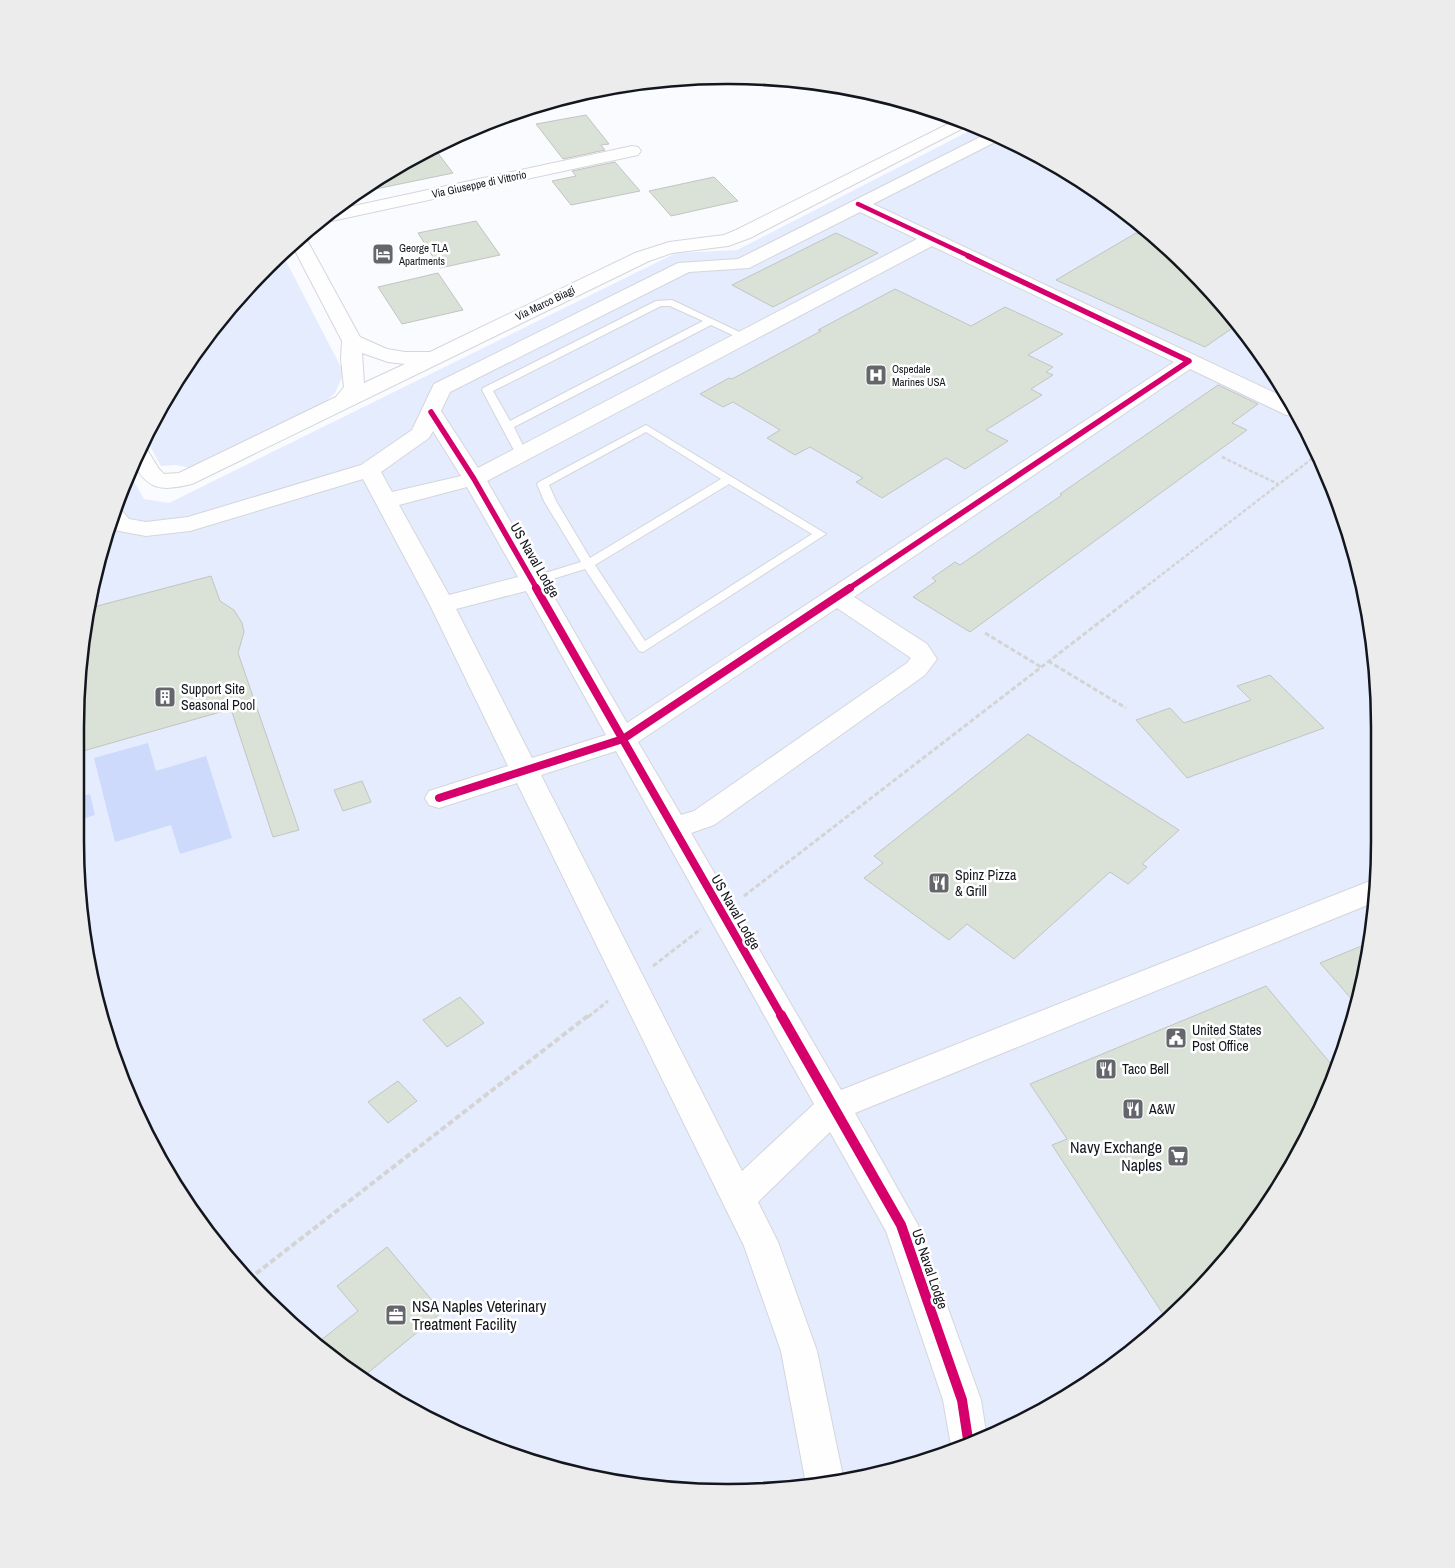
<svg xmlns="http://www.w3.org/2000/svg" width="1455" height="1568" viewBox="0 0 1455 1568" font-family="'Archivo Narrow',sans-serif">
<rect width="100%" height="100%" fill="#fafbfe"/>
<g fill="#e5ecfd">
<path d="M979 126 1090 185 1189 266 1270 365 1330 478 1368 600 1380 727 1374 926 1345 1051 1292 1167 1189 1302 1090 1383 977 1443 855 1481 685 1492 558 1471 439 1426 297 1331 210 1237 142 1129 88 968 75 840 76 685 88 600 125 478 128 471 144 499 169 503 676 253 737 250Z"/>
<path d="M285 259 344 373 335 393 324 403 190 468 176 465 161 466 146 439 185 365 266 266Z"/>
</g>
<g fill="#cddafc">
<path d="M148 743 156 771 206 756 232 838 180 854 171 825 115 842 94 758Z"/>
<path d="M90 794 95 815 75 821V798Z"/>
</g>
<g fill="#dae1d7" stroke="#c2c5c2">
<path d="M586 115 609 144 601 145 605 150 563 159 536 124Z"/>
<path d="M434 148 453 173 366 191 365 185Z"/>
<path d="M615 162 640 191 571 205 552 181 576 176 572 171Z"/>
<path d="M714 177 738 201 671 216 649 191Z"/>
<path d="M476 221 500 255 440 268 418 233Z"/>
<path d="M836 233 878 253 773 307 732 285Z"/>
<path d="M1136 233 1160 243 1189 266 1237 325 1205 347 1056 280Z"/>
<path d="M438 273 463 310 402 324 378 287Z"/>
<path d="M895 289 971 326 1005 307 1063 334 1028 355 1053 367 1046 372 1053 375 1031 389 1042 395 986 430 1008 441 965 469 946 458 882 498 856 482 863 478 810 447 795 455 767 438 780 430 733 402 723 407 700 394 729 378 732 379 821 331 818 330Z"/>
<path d="M1218 385 1258 404 1232 423 1247 430 970 632 913 597 936 581 932 578 955 562 960 565 1062 495 1060 494Z"/>
<path d="M211 576 220 601 234 610 242 623 244 632 238 653 299 830 273 837 231 709 76 753V685L86 609Z"/>
<path d="M1270 675 1324 728 1187 778 1136 720 1170 708 1184 723 1251 700 1237 686Z"/>
<path d="M1028 734 1179 830 1142 864 1147 867 1128 884 1110 872 1014 959 967 924 949 940 864 878 883 863 874 856Z"/>
<path d="M362 781 371 802 343 811 334 790Z"/>
<path d="M1371 942 1366 963 1356 1004 1320 963Z"/>
<path d="M1266 986 1336 1070 1292 1167 1189 1302 1167 1320 1052 1145 1067 1139 1030 1084Z"/>
<path d="M460 997 484 1023 447 1047 423 1020Z"/>
<path d="M398 1081 417 1101 388 1123 368 1102Z"/>
<path d="M387 1247 442 1312 364 1376 316 1344 358 1311 337 1286Z"/>
</g>
<g fill="none" stroke-linecap="round" stroke-linejoin="round">
<g stroke="#d4d6db" stroke-width="2">
<g id="service">
<path d="M672 300 750 337 745 340 741 339 711 325 514 427 527 454 521 457 517 456 482 390 483 388 656 301ZM661 306H670L703 321 510 421 493 391Z"/>
<path d="M646 425 826 534 643 652 639 651 585 569 533 585 527 581 529 578 581 562 544 501 537 484 539 482ZM646 432 721 479 590 558 556 501 549 485ZM729 484 812 534 645 641 595 565Z"/>
</g>
</g>
<g stroke="#d4d6db" stroke-width="2">
<g id="minor">
<path d="M958 119 973 123 750 238 728 246 672 253 649 261 192 484C161 491 149 491 133 463L141 447 146 448 159 469 164 474 179 473 336 397 344 387 341 359 342 341 292 245 303 236 307 240 360 337 387 349 405 352H430L635 253 669 242 724 235 736 230ZM362 353 388 362 405 364 364 383Z"/>
<path d="M990 132 1003 138 873 204 1288 399 1297 416 1286 415 1190 369 854 597 927 644 937 659 925 675 714 825 691 833 841 1090 1375 879V902L855 1113 918 1225 981 1400 987 1438 977 1443 952 1451 943 1400 886 1231 830 1132 758 1202 778 1242 817 1351 844 1481 806 1484 781 1351 744 1246 517 783 439 808 429 805 425 798 429 791 508 766 430 605 363 479 190 531 146 536 114 530 110 526 115 509 121 510 129 519 146 522 188 517 361 465 412 430 434 384 678 263 738 259ZM860 212 917 239 478 468 441 411 450 392 689 272 749 268ZM932 246 1174 362 627 723 487 481ZM433 431 461 476 392 492 381 472 429 438ZM467 487 518 577 449 595 399 505ZM526 591 606 735 532 758 456 609ZM837 608 911 658 907 663 694 811 681 815 638 742ZM616 751 814 1104 742 1171 541 775Z"/>
<path d="M632 146 638 147 641 151 638 155 327 222 321 221 335 210Z"/>
</g>
</g>
<g stroke="#d4d4d5" stroke-width="2.5" stroke-dasharray="4 2" stroke-linecap="butt">
<path d="M1222 457 1278 484"/>
<path d="M1143 589 1318 454"/>
</g>
<g stroke="#d4d4d5" stroke-width="3" stroke-dasharray="5 2.5" stroke-linecap="butt">
<path d="M985 633 1041 667"/>
<path d="M1048 661 1126 708"/>
<path d="M744 896 1144 588"/>
<path d="M653 966 701 929"/>
<path d="M588 1017 608 1001"/>
</g>
<path stroke="#d4d4d5" stroke-width="4" stroke-dasharray="6 3" stroke-linecap="butt" d="M249 1279 589 1015"/>
<use href="#service" fill="#fefeff" fill-rule="evenodd"/>
<use href="#minor" fill="#fefeff" fill-rule="evenodd"/>
<g stroke="#fff" stroke-width="6">
<path id="cycleway-far3" d="M858 204 971 257"/>
</g>
<g stroke="#fff" stroke-width="8">
<g id="cycleway-far2">
<path d="M431 412 474 479 537 589"/>
<path d="M848 589 1189 361 968 256"/>
</g>
</g>
<g stroke="#fff" stroke-width="11">
<g id="cycleway-far1">
<path d="M536 588 782 1017"/>
<path d="M439 798 623 739 850 588"/>
</g>
</g>
<g stroke="#fff" stroke-width="13">
<path id="cycleway" d="M781 1015 901 1225 962 1400 969 1446"/>
</g>
<use href="#cycleway-far3" stroke="#d6006c" stroke-width="4.5"/>
<use href="#cycleway-far2" stroke="#d6006c" stroke-width="5.5"/>
<use href="#cycleway-far1" stroke="#d6006c" stroke-width="8"/>
<use href="#cycleway" stroke="#d6006c" stroke-width="10"/>
</g>
<defs>
<g id="hotel-square" transform="scale(1.125)"><rect x="-9" y="-9" width="18" height="18" rx="4" fill="#64666c" stroke="#fff"/><path d="M-6-4.5h1.5V1H6V5H4.5V3h-9V5H-6ZM-4 0a1.8 1.8 0 1 1 3.6 0ZM.5 0V-2.5h3Q6-2.5 6 0Z" fill="#fff"/></g>
<g id="hospital-square" transform="scale(1.125)"><rect x="-9" y="-9" width="18" height="18" rx="4" fill="#64666c" stroke="#fff"/><path d="M-5-5h3v3.5h4V-5h3V5h-3V1.5h-4V5h-3Z" fill="#fff"/></g>
<g id="building-square" transform="scale(1.125)"><rect x="-9" y="-9" width="18" height="18" rx="4" fill="#64666c" stroke="#fff"/><path d="M-4-6H4V6H1V3H-1V6H-4ZM-2.5-4.3h1.7v1.8h-1.7ZM.8-4.3h1.7v1.8H.8ZM-2.5-1h1.7V.8h-1.7ZM.8-1h1.7V.8H.8Z" fill="#fff"/></g>
<g id="restaurant-square" transform="scale(1.125)"><rect x="-9" y="-9" width="18" height="18" rx="4" fill="#64666c" stroke="#fff"/><path d="M-5-6h1v4h1v-4h1v4h1v-4h1v5L-1.5 .5V6h-2V.5L-5-1ZM5-6V6H3V1.5H1.5Q1.5-4 5-6Z" fill="#fff"/></g>
<g id="civic-square" transform="scale(1.125)"><rect x="-9" y="-9" width="18" height="18" rx="4" fill="#64666c" stroke="#fff"/><path d="M-.6-6.5H3V-4.5H.6V-3L4-1V1h2V6H-6V1h2V-1L-.6-3ZM-1.2 2.5V6h2.4V2.5Z" fill="#fff"/></g>
<g id="supermarket-square" transform="scale(1.125)"><rect x="-9" y="-9" width="18" height="18" rx="4" fill="#64666c" stroke="#fff"/><path d="M-6-5.5h2.5l.6 2H6L4.5 2H-2.5L-4.4-4H-6ZM-1.5 3.2a1.3 1.3 0 1 0 .1 0ZM3 3.2a1.3 1.3 0 1 0 .1 0Z" fill="#fff"/></g>
<g id="office-square" transform="scale(1.125)"><rect x="-9" y="-9" width="18" height="18" rx="4" fill="#64666c" stroke="#fff"/><path d="M-6-3h4V-5.5h4V-3h4V5H-6ZM-1-4.5V-3h2v-1.5ZM-6 0V1H6V0Z" fill="#fff"/></g>
</defs>
<g fill-rule="evenodd">
<use href="#hotel-square" x="383" y="254"/>
<use href="#hospital-square" x="876" y="375"/>
<use href="#building-square" x="165" y="697"/>
<use href="#restaurant-square" x="939" y="883"/>
<use href="#civic-square" x="1176" y="1038"/>
<use href="#restaurant-square" x="1106" y="1069"/>
<use href="#restaurant-square" x="1133" y="1109"/>
<use href="#supermarket-square" x="1178" y="1156"/>
<use href="#office-square" x="396" y="1315"/>
</g>
<g text-anchor="middle" stroke-width="5" stroke-linejoin="round" paint-order="stroke">
<g font-size="11" fill="#13161d" stroke="#fff">
<text transform="translate(479 184) rotate(-12)" y="4">Via Giuseppe di Vittorio</text>
<text transform="translate(545 303) rotate(-26)" y="4">Via Marco Biagi</text>
</g>
<g font-size="11" fill="#13161d" stroke="#fff" text-anchor="start">
<text x="399" y="252">George TLA<tspan x="399" dy="13">Apartments</tspan></text>
<text x="892" y="373">Ospedale<tspan x="892" dy="13">Marines USA</tspan></text>
</g>
<g font-size="14" fill="#13161d" stroke="#fff">
<text transform="translate(535 560) rotate(60)" y="5">US Naval Lodge</text>
<text transform="translate(736 912) rotate(60)" y="5">US Naval Lodge</text>
<text transform="translate(930 1269) rotate(71)" y="5">US Naval Lodge</text>
</g>
<g font-size="14" fill="#13161d" stroke="#fff" text-anchor="start">
<text x="181" y="694">Support Site<tspan x="181" dy="16">Seasonal Pool</tspan></text>
<text x="955" y="880">Spinz Pizza<tspan x="955" dy="16">&amp; Grill</tspan></text>
<text x="1192" y="1035">United States<tspan x="1192" dy="16">Post Office</tspan></text>
<text x="1122" y="1074">Taco Bell</text>
<text x="1149" y="1114">A&amp;W</text>
</g>
<g font-size="16" fill="#13161d" stroke="#fff" text-anchor="end">
<text x="1162" y="1153">Navy Exchange<tspan x="1162" dy="18">Naples</tspan></text>
<text x="412" y="1312" text-anchor="start">NSA Naples Veterinary<tspan x="412" dy="18">Treatment Facility</tspan></text>
</g>
</g>
<path d="M0 0H1455V1568H0ZM727 84H728A643 643 0 0 1 1371 727V841A643 643 0 0 1 728 1484H727A643 643 0 0 1 84 841V727A643 643 0 0 1 727 84Z" fill="#ececed" fill-rule="evenodd"/>
<path fill="none" stroke="#13161d" stroke-width="2.5" d="M727 84H728A643 643 0 0 1 1371 727V841A643 643 0 0 1 728 1484H727A643 643 0 0 1 84 841V727A643 643 0 0 1 727 84Z"/>
</svg>
